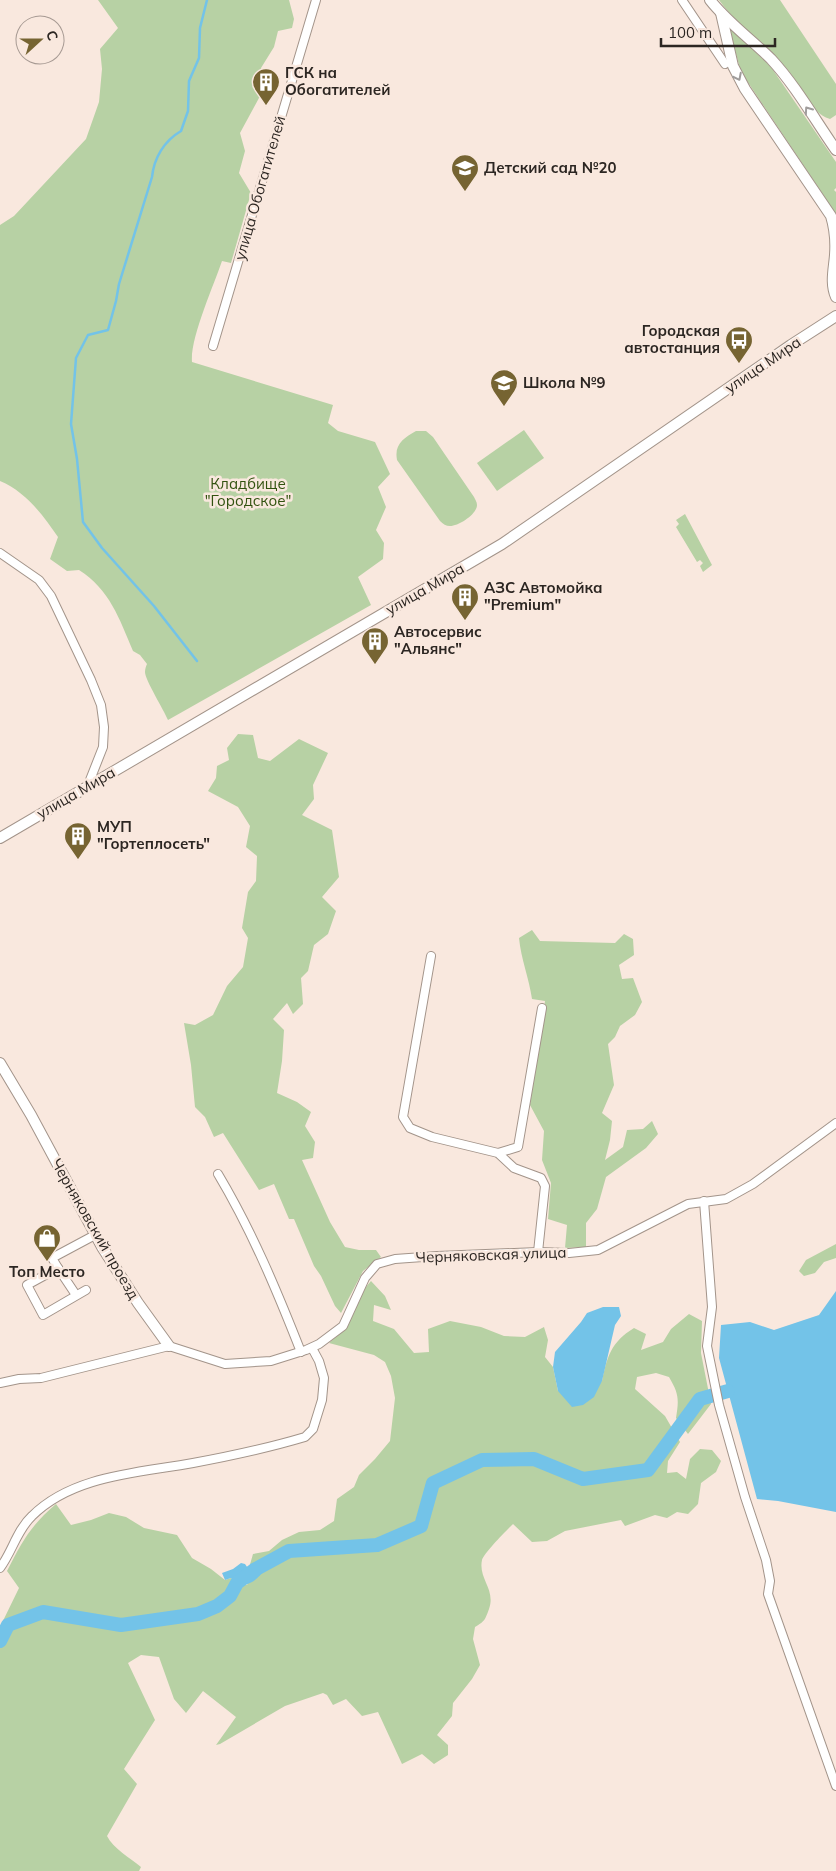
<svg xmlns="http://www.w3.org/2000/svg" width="836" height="1871" viewBox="0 0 836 1871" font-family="Mulish,sans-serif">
<rect width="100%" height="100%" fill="#f9e8de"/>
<g fill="#b7d1a4">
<path d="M98 0H289L294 19 292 28 278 31 274 47 261 68 266 85 240 133 245 151 239 173 251 193 231 263 222 261C214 285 190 338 192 362L333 405 328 423 338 431 375 442 390 474 378 487 386 507 376 530 384 543 383 559 358 577 371 605 168 720C164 710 145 680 145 672 145 669 146 666 147 664L140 655 133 651C119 618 110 590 79 570L67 571 50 559 58 537C42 514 26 492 0 481V225L14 216 86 139 99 102 102 69 100 49 118 28Z"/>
<path d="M719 0H780L836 84V115L830 119C808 112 801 84 786 68 765 44 738 27 719 0Z"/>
<path d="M729 29H732L771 67 836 162V188L834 190 836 192V214L741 72Z"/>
<path d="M524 430 544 458 497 491 477 463Z"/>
<path d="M416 431H426L433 437 474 497C475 499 477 502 477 505 477 514 459 526 450 526 446 526 443 524 440 521L397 460C394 444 404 438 416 431Z"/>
<path d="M685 514 712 565 703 572 700 566 703 563 700 560 697 562 676 527 679 524 676 520Z"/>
<path d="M238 734 253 735 258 758 270 761 299 739 328 753 313 785 314 799 302 815 332 830 339 877 322 897 336 911 328 934 314 945 308 971 301 978 303 1004 293 1014 287 1003 273 1019 284 1030 282 1061 277 1093 297 1102 311 1112 305 1126 315 1142 313 1158 302 1160 330 1222 345 1247 359 1250H376L381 1257 363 1271 341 1313 335 1306 321 1276 314 1266 294 1219H289L274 1184 259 1190 223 1133 214 1137 205 1117 195 1107 191 1065 184 1023 195 1025 213 1015 227 986 243 967 248 938 242 928 248 892 256 881 257 856 246 847 250 826 238 807 208 791 216 778 217 766 229 760 227 748Z"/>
<path d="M532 930 540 941 615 943 624 934 633 939 634 955 619 965 622 979 633 978 642 1002 635 1015 620 1026 615 1037 608 1044 614 1085 602 1113 612 1121 610 1140 605 1160 623 1147 627 1130 643 1129 652 1121 658 1134 646 1148 606 1177 597 1209 586 1223V1247L565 1248 567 1225 548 1219 551 1183 542 1160 544 1131 530 1105 545 1001 532 999C529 978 521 959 519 938Z"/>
<path d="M836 1244V1258L824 1262 815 1273 804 1276 799 1271 806 1260Z"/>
<path d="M371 1281 385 1296 391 1310 374 1305 373 1321 394 1329 414 1353 429 1352 428 1329 450 1321 481 1327 504 1336 525 1337 544 1327 548 1340 545 1357 553 1367 558 1391 602 1381C607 1357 611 1342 634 1328L646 1334 641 1350 663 1342 671 1329 689 1314 702 1321 701 1353 711 1404 688 1434 676 1418C679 1399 679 1394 669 1377L656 1373 637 1377 635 1389 665 1416 680 1442 668 1461 667 1473 677 1472 686 1479 690 1459 700 1449 712 1450 721 1461 716 1472 701 1483 698 1504 688 1514 677 1512 667 1518 655 1515 625 1526 621 1520 565 1531 547 1541 532 1542 513 1524C506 1531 484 1553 482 1560 478 1579 496 1589 489 1609 485 1620 485 1621 475 1627L473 1639 480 1665 472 1679 453 1703 452 1716 437 1735 448 1745V1755L434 1764 422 1754 402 1764 378 1712 362 1716 346 1699 333 1705 327 1695 323 1693 285 1706 220 1744 216 1745 236 1717 203 1691 186 1713 174 1699 159 1657 141 1655 128 1663 155 1720 124 1769 137 1784 107 1836C113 1848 130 1858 141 1867L139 1871H0V1627L19 1588 7 1571C22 1542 30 1526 56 1504L71 1525 91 1520 109 1513 126 1517 144 1528 177 1535 192 1558 211 1569 225 1580 231 1578 240 1585H247L252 1574 249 1568 253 1554 269 1551 282 1540 299 1532 320 1530 334 1521 337 1499 354 1487 359 1475 375 1459 390 1441 395 1398 391 1376 385 1362 374 1355 329 1343 346 1328 365 1288Z"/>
</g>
<g fill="#73c3e8">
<path d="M836 1291V1512L778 1501 757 1499 719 1358 721 1325 750 1322 774 1330 819 1315Z"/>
<path d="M603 1307H619L621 1316 615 1325 602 1381 594 1397 583 1405 572 1407 558 1391 553 1367 555 1352 581 1322 587 1313Z"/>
<path d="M241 1563 245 1564 252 1574 263 1563 267 1565C260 1579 244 1593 231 1578L225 1580 222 1573 233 1569Z"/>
</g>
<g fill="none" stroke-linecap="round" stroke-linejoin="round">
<path stroke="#73c3e8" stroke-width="2.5" d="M197 661 154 606 102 548 83 522 77 459 71 424 76 358 88 335 108 330 116 301 119 284 152 177C154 158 164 141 181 131L188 111 189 81 199 58 200 28 207 0"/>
<path stroke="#73c3e8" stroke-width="14" d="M0 1641 8 1625 43 1612 121 1625 198 1614 217 1606 230 1596 237 1583 254 1570 289 1551 377 1545 421 1526 433 1483 482 1460 534 1459 583 1479 648 1470 700 1399 728 1391"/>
<g stroke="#a3948a" stroke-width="10">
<g id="street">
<path d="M682 0 725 64"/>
<path d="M213 346 316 0"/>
<path d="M0 553 39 580 51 596 91 680 101 705 104 727 103 747 88 785"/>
<path d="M431 956 403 1117 410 1128 432 1137 498 1153 514 1168 541 1178 545 1186 538 1252"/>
<path d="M498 1153 518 1147 542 1008"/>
<path d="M218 1174C252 1231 277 1291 301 1352"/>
<path d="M704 1201 712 1307 707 1346 719 1405 745 1497 766 1560 770 1581 768 1594 836 1786"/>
<path d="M58 1268 76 1295"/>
<path d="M86 1290 43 1315 27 1285 58 1268 52 1258 95 1235"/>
<path d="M0 1383 19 1379 41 1378 169 1346 225 1364 271 1361 306 1350 319 1344 343 1326 365 1278 377 1264 395 1259 437 1256 538 1252 569 1253 598 1250 688 1204 726 1199 753 1184 836 1123"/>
<path d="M0 1568C12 1552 17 1530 32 1516 73 1475 139 1473 193 1463 231 1456 268 1448 305 1437L313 1429 322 1400 324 1378 319 1361 312 1348"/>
</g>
</g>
<g stroke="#a3948a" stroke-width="12">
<g id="secondary">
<path d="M710 0C728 23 751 39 771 59 796 86 815 120 836 150"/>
<path d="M721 13 733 66 745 89 831 216C835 229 836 241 835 255 834 269 830 283 836 297"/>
<path d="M0 838 502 544 791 345 836 316"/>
<path d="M0 1063 31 1115 102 1247 138 1303 169 1346"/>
</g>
</g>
<use href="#street" stroke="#fff" stroke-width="8"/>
<use href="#secondary" stroke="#fff" stroke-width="10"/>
</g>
<defs><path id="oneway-chevron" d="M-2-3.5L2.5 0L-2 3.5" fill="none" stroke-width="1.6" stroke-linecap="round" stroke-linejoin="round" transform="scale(1.25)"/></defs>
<g stroke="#a09d9c">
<use href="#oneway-chevron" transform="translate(738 77) rotate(63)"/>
<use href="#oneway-chevron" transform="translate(808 110) rotate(-125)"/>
</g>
<defs>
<g id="building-pin" transform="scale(1.4375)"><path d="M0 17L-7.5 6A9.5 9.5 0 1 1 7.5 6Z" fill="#766432" stroke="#f9e8de"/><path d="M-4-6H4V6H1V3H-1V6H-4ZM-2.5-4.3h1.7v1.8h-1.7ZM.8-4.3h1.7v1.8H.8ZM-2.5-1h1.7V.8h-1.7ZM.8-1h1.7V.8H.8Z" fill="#fff"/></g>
<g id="school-pin" transform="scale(1.4375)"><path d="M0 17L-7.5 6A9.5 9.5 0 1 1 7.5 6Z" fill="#766432" stroke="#f9e8de"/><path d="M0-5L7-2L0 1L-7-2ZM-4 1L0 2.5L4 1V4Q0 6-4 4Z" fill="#fff"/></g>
<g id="bus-pin" transform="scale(1.4375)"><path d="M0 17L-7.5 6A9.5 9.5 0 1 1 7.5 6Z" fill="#766432" stroke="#f9e8de"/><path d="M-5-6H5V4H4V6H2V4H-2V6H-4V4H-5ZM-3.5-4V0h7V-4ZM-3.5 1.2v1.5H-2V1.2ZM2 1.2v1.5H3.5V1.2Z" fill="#fff"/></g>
<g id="shop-pin" transform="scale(1.4375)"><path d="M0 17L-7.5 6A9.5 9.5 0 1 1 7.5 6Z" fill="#766432" stroke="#f9e8de"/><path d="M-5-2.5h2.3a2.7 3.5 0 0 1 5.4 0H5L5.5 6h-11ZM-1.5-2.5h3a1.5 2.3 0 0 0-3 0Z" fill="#fff"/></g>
</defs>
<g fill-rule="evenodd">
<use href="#building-pin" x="266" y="82"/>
<use href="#school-pin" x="465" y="168"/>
<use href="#bus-pin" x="739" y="340"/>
<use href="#school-pin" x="504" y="383"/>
<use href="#building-pin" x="465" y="597"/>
<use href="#building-pin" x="375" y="641"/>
<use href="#building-pin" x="78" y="836"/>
<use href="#shop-pin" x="47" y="1238"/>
</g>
<g text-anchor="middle" stroke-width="5" stroke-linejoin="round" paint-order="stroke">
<g font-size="15" font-weight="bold" fill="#2c2622" stroke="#f9e8de" text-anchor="start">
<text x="285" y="78">ГСК на<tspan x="285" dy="17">Обогатителей</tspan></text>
<text x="484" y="173">Детский сад №20</text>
<text x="720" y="336" text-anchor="end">Городская<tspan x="720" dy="17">автостанция</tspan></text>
<text x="523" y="388">Школа №9</text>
<text x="484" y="593">АЗС Автомойка<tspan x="484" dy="17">"Premium"</tspan></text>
<text x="394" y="637">Автосервис<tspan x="394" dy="17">"Альянс"</tspan></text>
<text x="97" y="832">МУП<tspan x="97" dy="17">"Гортеплосеть"</tspan></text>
<text x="47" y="1277" text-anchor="middle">Топ Место</text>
</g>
<g font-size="15" fill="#2c2622" stroke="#f9e8de">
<text transform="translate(260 188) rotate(-74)" y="5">улица Обогатителей</text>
<text transform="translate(763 365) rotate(-34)" y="5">улица Мира</text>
<text transform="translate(425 589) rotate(-30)" y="5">улица Мира</text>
<text transform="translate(76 793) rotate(-30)" y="5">улица Мира</text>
<text transform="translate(95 1229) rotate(60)" y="5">Черняковский проезд</text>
<text transform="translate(491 1255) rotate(-2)" y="5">Черняковская улица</text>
</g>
<g font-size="15" fill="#32520f" stroke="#f9e8de">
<text x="248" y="489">Кладбище<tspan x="248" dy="17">"Городское"</tspan></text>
</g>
</g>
<g transform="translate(40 40) rotate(69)"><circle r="24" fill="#f9e8de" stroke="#a79a93"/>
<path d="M0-4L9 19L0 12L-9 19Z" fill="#766432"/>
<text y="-8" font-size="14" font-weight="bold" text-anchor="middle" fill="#2c2622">С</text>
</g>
<path d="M661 38v8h114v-8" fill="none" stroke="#2c2622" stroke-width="2.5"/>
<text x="668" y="38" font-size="15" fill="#2c2622" stroke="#f9e8de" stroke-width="4" paint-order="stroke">100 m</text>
</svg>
